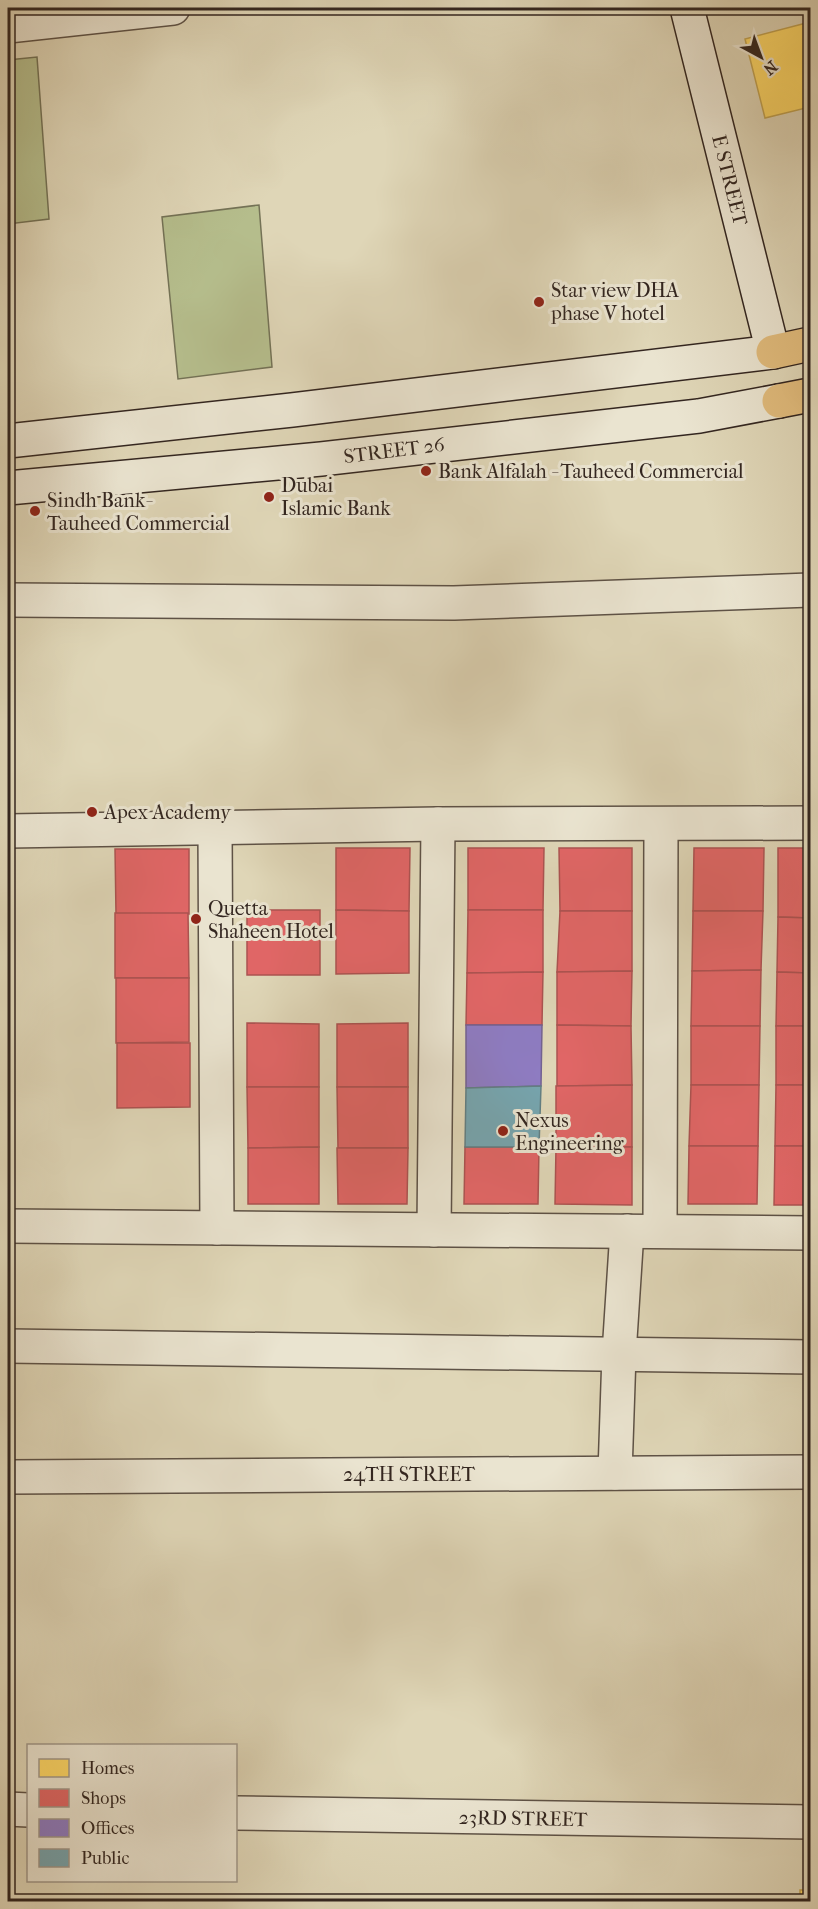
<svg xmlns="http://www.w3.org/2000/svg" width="818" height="1909" viewBox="0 0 818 1909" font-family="'IM FELL French Canon',serif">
<rect width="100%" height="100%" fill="#dfd6b7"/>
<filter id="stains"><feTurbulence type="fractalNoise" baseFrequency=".00333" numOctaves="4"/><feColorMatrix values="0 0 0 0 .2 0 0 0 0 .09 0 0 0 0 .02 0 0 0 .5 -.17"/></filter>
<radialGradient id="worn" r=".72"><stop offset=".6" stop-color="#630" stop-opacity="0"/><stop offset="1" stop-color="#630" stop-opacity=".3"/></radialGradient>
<g fill="#b5bd8c" stroke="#747256" stroke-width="1.5">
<path d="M37 57 49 219 8 224V60Z"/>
<path d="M259 205 272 367 178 379 162 217Z"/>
</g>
<g fill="#ffd966" stroke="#c2a351" stroke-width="1.5">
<path d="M810 22V107L765 118 745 39Z"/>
<rect x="800" y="1890" width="10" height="12"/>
</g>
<g fill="#e06666" stroke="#ac5351" stroke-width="1.5">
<path d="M336 848H410L409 911 336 910Z"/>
<path d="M468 848H544L543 910H468Z"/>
<path d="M559 848H632V911H560Z"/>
<path d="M694 848H764L763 911H693Z"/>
<path d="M778 848H810V918L778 917Z"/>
<path d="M115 849H189V914H116Z"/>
<rect x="247" y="910" width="73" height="65"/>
<path d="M336 910 409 911V973L336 974Z"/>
<path d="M468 910H543V972L467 973Z"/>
<path d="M560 911H632V971L557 972Z"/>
<path d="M693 911H763L761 970 692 971Z"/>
<path d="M115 913H188L189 978H115Z"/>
<path d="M778 917 810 918V973L777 972Z"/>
<path d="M761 970 760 1026H691L692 971Z"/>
<path d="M632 971 631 1026 557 1025V972Z"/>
<path d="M543 972 542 1025H466L467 973Z"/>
<path d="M777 972 810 973V1026H776Z"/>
<path d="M116 978H189V1042L116 1043Z"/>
<path d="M247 1023 319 1024V1087H247Z"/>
<path d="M408 1023V1087H337V1024Z"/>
<path d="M557 1025 631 1026 632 1085 557 1086Z"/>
<path d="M691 1026H760L759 1085H691Z"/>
<rect x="776" y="1026" width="34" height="59"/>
<path d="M117 1043H190V1107L117 1108Z"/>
<path d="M632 1085V1147H556V1086Z"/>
<path d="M691 1085H759L758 1146H689Z"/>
<path d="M776 1085H810V1146H775Z"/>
<path d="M247 1087H319V1147L248 1148Z"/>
<path d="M337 1087H408V1148H338Z"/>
<path d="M689 1146H758L757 1204H688Z"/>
<path d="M775 1146H810V1205H774Z"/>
<path d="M319 1147V1204H248V1148Z"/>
<path d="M465 1147H539L538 1204H464Z"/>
<path d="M556 1147H632V1205L555 1204Z"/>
<path d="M337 1148H408L407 1204H338Z"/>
</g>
<path fill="#8e7cc3" stroke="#736292" stroke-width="1.5" d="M466 1025H542L541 1086 466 1088Z"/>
<path fill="#76a5af" stroke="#627f84" stroke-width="1.5" d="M541 1086 539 1147H465L466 1088Z"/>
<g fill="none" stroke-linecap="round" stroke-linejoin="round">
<g stroke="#5e5246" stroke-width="36">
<g id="street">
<path d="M8 26 173 8"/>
<path d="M8 600 454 603 810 590"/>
<path d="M215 828 217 1228"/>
<path d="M8 831 438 824 810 823"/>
<path d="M8 1226 810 1233"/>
<path d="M434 1230 438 824"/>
<path d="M660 1231 661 824"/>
<path d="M8 1346 810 1357"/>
<path d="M615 1473 619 1354 627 1231"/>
<path d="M8 1477 810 1472"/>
<path d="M8 1809 28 1810"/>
<path d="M236 1813 810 1822"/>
</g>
</g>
<g stroke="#332620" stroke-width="36">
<g id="secondary">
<path d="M8 441 292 410 773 352 687 8"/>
<path d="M8 488 321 459 699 416 779 401"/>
</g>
</g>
<g stroke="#332620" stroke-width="36">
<g id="primary">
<path d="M773 352 810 344"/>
<path d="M779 401 810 395"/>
</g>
</g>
<use href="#street" stroke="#eae4d0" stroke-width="33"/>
<use href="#secondary" stroke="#eae4d0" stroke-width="33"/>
<use href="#primary" stroke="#e0bb7c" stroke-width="33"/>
</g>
<g fill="#8f2418" stroke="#eae4d0" stroke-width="2">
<circle cx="539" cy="302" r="6"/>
<circle cx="426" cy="471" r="6"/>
<circle cx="269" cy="497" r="6"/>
<circle cx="35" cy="511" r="6"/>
<circle cx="92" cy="812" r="6"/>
<circle cx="196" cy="919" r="6"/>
<circle cx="503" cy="1131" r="6"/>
</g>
<g text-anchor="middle" stroke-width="6" stroke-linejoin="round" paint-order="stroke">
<g font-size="20" fill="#332620" stroke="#eae4d0">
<text transform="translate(730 180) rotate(76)" y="7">E STREET</text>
<text transform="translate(394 450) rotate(-7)" y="7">STREET 26</text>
<text x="409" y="1481">24TH STREET</text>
<text transform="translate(523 1818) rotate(1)" y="7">23RD STREET</text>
</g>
<g font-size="20" fill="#332620" stroke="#eae4d0" text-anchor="start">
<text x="551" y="297">Star view DHA<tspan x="551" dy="23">phase V hotel</tspan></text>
<text x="438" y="478">Bank Alfalah - Tauheed Commercial</text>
<text x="281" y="492">Dubai<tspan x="281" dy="23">Islamic Bank</tspan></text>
<text x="47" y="507">Sindh Bank-<tspan x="47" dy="23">Tauheed Commercial</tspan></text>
<text x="104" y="819">Apex Academy</text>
<text x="208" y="915">Quetta<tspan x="208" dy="23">Shaheen Hotel</tspan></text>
<text x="515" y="1127">Nexus<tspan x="515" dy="23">Engineering</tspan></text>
</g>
</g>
<rect width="818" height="1909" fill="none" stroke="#dfd6b7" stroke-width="30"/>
<rect x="9" y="9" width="800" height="1891" fill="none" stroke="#332620" stroke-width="3"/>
<rect x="15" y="15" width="788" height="1879" fill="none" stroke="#332620" stroke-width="1.5"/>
<rect x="27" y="1744" width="210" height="138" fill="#eae4d0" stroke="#a1988a" stroke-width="1.5"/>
<rect x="39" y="1759" width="30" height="18" fill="#ffd966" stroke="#a1988a" stroke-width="1.5"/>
<text x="81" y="1774" font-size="18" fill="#332620">Homes</text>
<rect x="39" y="1789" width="30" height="18" fill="#e06666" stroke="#a1988a" stroke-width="1.5"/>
<text x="81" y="1804" font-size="18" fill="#332620">Shops</text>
<rect x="39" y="1819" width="30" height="18" fill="#8e7cc3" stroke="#a1988a" stroke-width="1.5"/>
<text x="81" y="1834" font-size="18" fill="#332620">Offices</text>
<rect x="39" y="1849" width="30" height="18" fill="#76a5af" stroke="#a1988a" stroke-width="1.5"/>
<text x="81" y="1864" font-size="18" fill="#332620">Public</text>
<g transform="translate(761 57) rotate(139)" stroke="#eae4d0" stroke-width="4.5" paint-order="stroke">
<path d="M0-4.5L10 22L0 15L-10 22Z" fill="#332620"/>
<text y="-9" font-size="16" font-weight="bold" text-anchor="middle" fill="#332620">N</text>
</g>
<rect width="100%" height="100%" filter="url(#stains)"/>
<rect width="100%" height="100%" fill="url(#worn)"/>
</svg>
